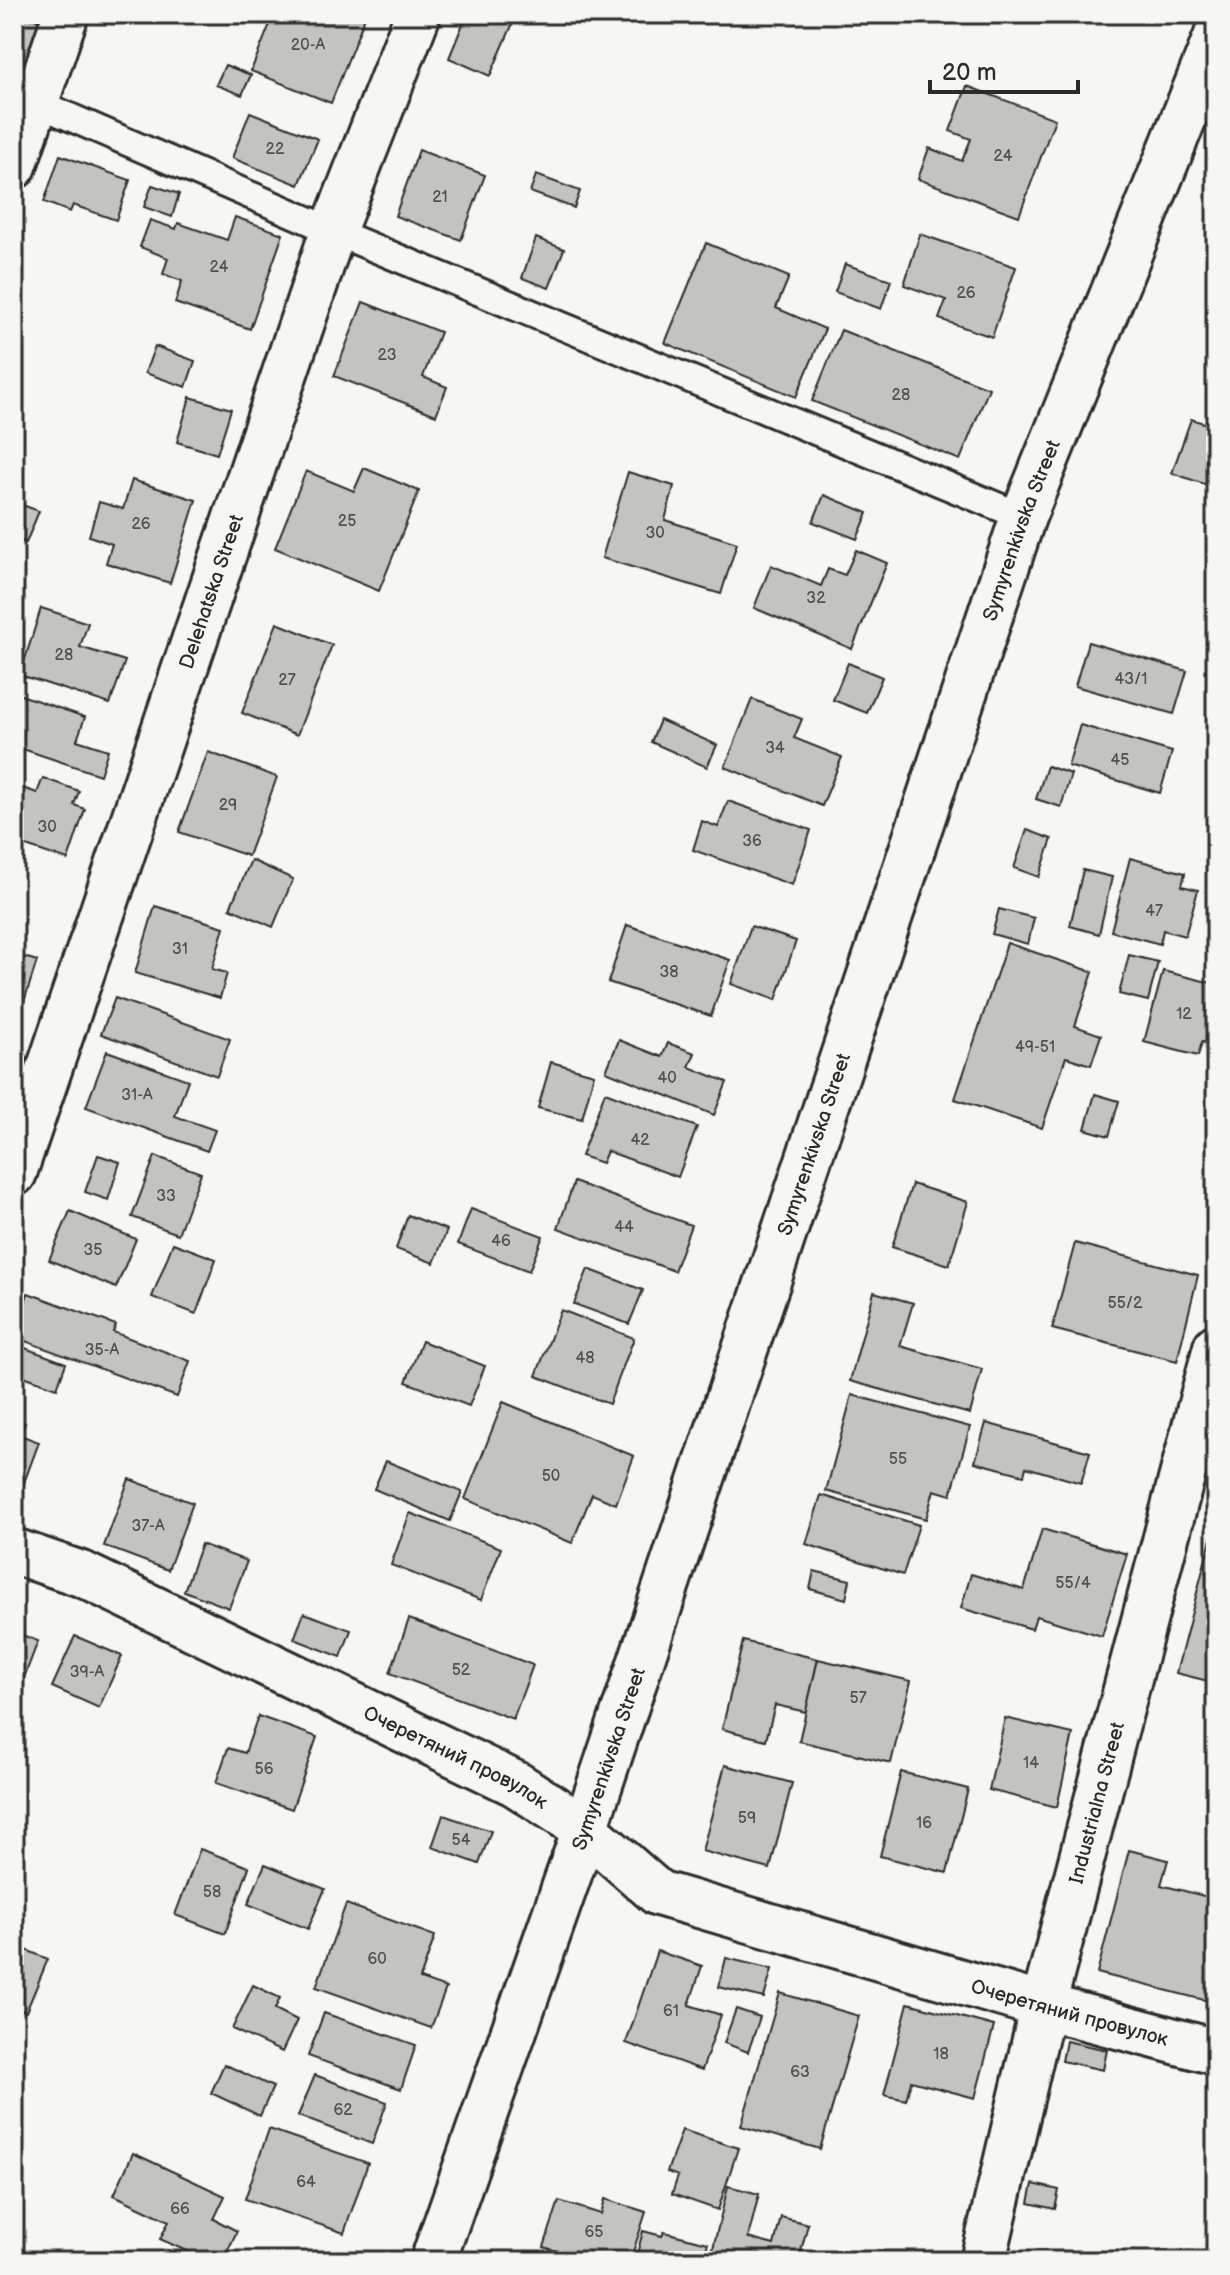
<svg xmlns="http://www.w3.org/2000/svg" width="1230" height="2275" viewBox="0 0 1230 2275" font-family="'Balsamiq Sans',sans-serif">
<rect width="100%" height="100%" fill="#f6f6f2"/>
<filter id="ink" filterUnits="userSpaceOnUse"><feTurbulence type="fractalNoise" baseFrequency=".0125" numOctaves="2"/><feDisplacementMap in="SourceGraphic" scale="16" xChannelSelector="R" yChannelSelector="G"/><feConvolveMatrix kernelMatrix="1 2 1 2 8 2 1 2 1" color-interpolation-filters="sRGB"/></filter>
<g filter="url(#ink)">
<g fill="#c3c3c0" stroke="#2b2b2b" stroke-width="2">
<path d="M14 14 46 22 32 63 14 57Z"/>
<path d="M274 14 282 17 284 14H366L331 103 251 71Z"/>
<path d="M467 14H517L490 76 449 58Z"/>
<path d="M225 65 251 75 242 95 216 85Z"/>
<path d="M967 86 1055 119 1019 216 918 179 929 148 962 161 971 139 950 131Z"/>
<path d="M250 112 318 139 299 185 232 158Z"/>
<path d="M419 150 485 175 461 240 395 216Z"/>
<path d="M60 155 130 180 116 220 73 205 70 212 44 202Z"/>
<path d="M536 175 580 191 574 208 530 192Z"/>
<path d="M152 185 179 194 172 217 144 207Z"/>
<path d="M235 217 283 234 250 329 175 303 182 281 163 274 168 258 140 247 150 220 176 229 178 223 227 240Z"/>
<path d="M920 234 1016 267 992 337 939 319 946 300 904 285Z"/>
<path d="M536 238 564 249 549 288 522 278Z"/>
<path d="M706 243 789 277 776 308 825 329 796 397 665 343Z"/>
<path d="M845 264 891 280 881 309 835 292Z"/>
<path d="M363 302 440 332 423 377 447 387 436 415 334 376Z"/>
<path d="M841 330 989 388 960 460 812 401Z"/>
<path d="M155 346 195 361 186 387 145 373Z"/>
<path d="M190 397 231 409 217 454 177 442Z"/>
<path d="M1191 419 1216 427V488L1172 473Z"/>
<path d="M364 468 419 491 379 591 275 548 306 471 354 491Z"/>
<path d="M628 472 674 486 665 520 737 543 721 594 602 558Z"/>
<path d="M132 480 196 500 170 583 106 563 112 544 89 536 99 502 123 509Z"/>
<path d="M824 495 868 513 857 539 813 522Z"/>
<path d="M14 502 39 511 26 543 14 538Z"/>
<path d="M856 550 887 563 852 649 754 608 771 565 821 586 828 569 845 575Z"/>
<path d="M41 608 88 623 80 647 125 661 110 704 20 675Z"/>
<path d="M277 623 332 645 297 735 242 713Z"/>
<path d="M1088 642 1187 671 1174 714 1075 686Z"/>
<path d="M848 663 882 677 867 713 833 700Z"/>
<path d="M15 693 85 717 77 740 108 750 100 775 14 746Z"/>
<path d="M752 699 802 719 794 738 842 757 822 806 725 767Z"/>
<path d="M660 720 717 745 707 767 651 742Z"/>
<path d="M1080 725 1172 752 1160 793 1068 766Z"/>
<path d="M208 752 277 777 248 856 179 832Z"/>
<path d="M1047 766 1071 774 1061 807 1036 799Z"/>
<path d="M43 778 79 791 74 805 85 809 68 860 14 842V785L37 793Z"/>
<path d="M728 801 811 830 792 885 693 850 702 821 718 827Z"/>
<path d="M1027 830 1052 839 1039 877 1014 868Z"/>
<path d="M1130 858 1185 873 1182 886 1198 890 1185 936 1163 930 1160 944 1111 931Z"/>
<path d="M251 860 293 879 273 927 230 908Z"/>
<path d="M1083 870 1112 877 1099 934 1070 926Z"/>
<path d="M155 906 224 927 212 969 227 973 220 998 135 973Z"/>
<path d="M999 909 1034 918 1028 944 992 934Z"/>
<path d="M627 925 730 960 711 1016 608 982Z"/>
<path d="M751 926 796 941 776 1000 731 984Z"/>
<path d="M1007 943 1093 972 1075 1026 1101 1035 1091 1065 1066 1057 1042 1128 955 1099Z"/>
<path d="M14 954 37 961 22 1008 14 1005Z"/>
<path d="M1129 955 1158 962 1148 1001 1119 994Z"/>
<path d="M1163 971 1216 984V1045L1202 1042 1198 1056 1144 1042Z"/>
<path d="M115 998 230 1039 217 1076 101 1034Z"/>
<path d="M619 1040 662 1057 668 1043 695 1053 689 1067 727 1082 714 1115 606 1071Z"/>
<path d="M107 1051 188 1080 175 1116 215 1130 207 1151 86 1107Z"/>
<path d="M551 1062 594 1074 582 1119 538 1108Z"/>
<path d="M605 1092 697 1127 678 1177 607 1151 602 1163 581 1156Z"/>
<path d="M1095 1094 1119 1101 1109 1136 1085 1129Z"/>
<path d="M98 1155 120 1162 108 1200 85 1192Z"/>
<path d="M155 1156 201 1173 178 1234 132 1217Z"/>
<path d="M574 1182 691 1225 674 1271 558 1228Z"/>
<path d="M912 1184 968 1202 949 1265 892 1247Z"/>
<path d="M471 1209 543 1236 529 1271 458 1244Z"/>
<path d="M70 1211 136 1239 116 1288 49 1260Z"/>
<path d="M408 1215 447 1230 434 1263 396 1249Z"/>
<path d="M173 1243 216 1259 196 1314 152 1297Z"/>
<path d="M1075 1243 1198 1275 1177 1361 1052 1329Z"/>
<path d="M588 1269 643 1290 629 1324 574 1304Z"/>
<path d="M874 1292 913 1303 900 1346 982 1369 970 1414 850 1381Z"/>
<path d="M28 1293 116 1325 113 1332 190 1361 177 1397 14 1337Z"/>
<path d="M561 1310 634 1338 609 1404 536 1376Z"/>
<path d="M422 1341 485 1366 469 1406 406 1382Z"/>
<path d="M14 1344 66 1363 57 1388 18 1374 14 1384Z"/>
<path d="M852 1395 970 1427 951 1495 934 1490 926 1519 826 1491Z"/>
<path d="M503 1402 634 1456 616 1504 592 1494 572 1543 465 1499Z"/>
<path d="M14 1419 25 1423 20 1435 39 1442 16 1504 14 1503Z"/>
<path d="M986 1423 1090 1452 1081 1483 1026 1467 1024 1475 975 1462Z"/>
<path d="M386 1461 462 1492 450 1521 374 1489Z"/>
<path d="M129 1479 193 1503 168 1570 104 1546Z"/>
<path d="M821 1495 919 1525 903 1575 806 1544Z"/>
<path d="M410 1513 501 1548 481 1600 391 1565Z"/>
<path d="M1042 1529 1127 1554 1102 1636 1036 1616 1032 1629 961 1608 971 1574 1024 1590Z"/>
<path d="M1212 1535 1216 1536V1683L1176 1673Z"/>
<path d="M201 1544 247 1561 229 1608 184 1591Z"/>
<path d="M814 1571 850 1580 846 1599 810 1589Z"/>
<path d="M304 1613 351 1630 341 1657 294 1639Z"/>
<path d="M409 1619 533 1665 513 1719 390 1673Z"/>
<path d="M14 1632 38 1641 22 1683 14 1680Z"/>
<path d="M75 1636 122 1656 99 1708 52 1687Z"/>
<path d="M743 1641 818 1659 806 1712 775 1705 766 1740 722 1729Z"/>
<path d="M818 1659 911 1681 891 1763 799 1741Z"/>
<path d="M258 1716 317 1737 292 1809 216 1783 228 1748 245 1753Z"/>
<path d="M1005 1718 1073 1734 1057 1807 989 1790Z"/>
<path d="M725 1765 792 1783 770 1869 702 1851Z"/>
<path d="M901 1772 968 1789 947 1873 880 1856Z"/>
<path d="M443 1815 491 1831 479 1864 432 1847Z"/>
<path d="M200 1849 249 1867 225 1934 175 1915Z"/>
<path d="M1129 1850 1168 1860 1161 1885 1216 1899V2003L1097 1973Z"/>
<path d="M265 1864 325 1889 308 1929 248 1904Z"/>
<path d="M346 1904 435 1936 420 1979 446 1988 431 2028 316 1987Z"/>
<path d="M14 1945 48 1959 26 2012 14 2007Z"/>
<path d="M657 1951 702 1966 689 2005 721 2015 702 2070 626 2043Z"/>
<path d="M726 1958 772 1969 764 1998 719 1987Z"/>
<path d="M253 1985 280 1998 275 2009 297 2020 282 2052 232 2029Z"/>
<path d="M780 1993 859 2016 820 2149 741 2126Z"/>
<path d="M908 2003 994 2026 975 2098 911 2081 906 2100 884 2095Z"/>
<path d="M736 2009 760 2017 748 2052 724 2043Z"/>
<path d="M324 2013 416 2045 401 2089 308 2056Z"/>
<path d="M1066 2041 1107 2050 1103 2070 1062 2061Z"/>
<path d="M224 2064 273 2087 260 2116 211 2093Z"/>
<path d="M315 2075 387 2102 372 2144 298 2116Z"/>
<path d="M269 2129 368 2163 344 2233 245 2199Z"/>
<path d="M682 2130 738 2148 718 2210 672 2194 678 2176 667 2172Z"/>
<path d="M133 2153 225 2196 214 2219 237 2231 223 2261H208L160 2239 169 2221 114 2195Z"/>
<path d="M1033 2184 1059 2190 1055 2209 1029 2203Z"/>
<path d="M728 2186 759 2194 748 2238 774 2245 781 2217 808 2224 801 2251 834 2261H710Z"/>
<path d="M605 2199 646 2212 630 2261H586L544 2247 559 2201 601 2214Z"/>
<path d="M643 2231 662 2236 664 2232 708 2243 703 2261H654L655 2258 637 2254Z"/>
</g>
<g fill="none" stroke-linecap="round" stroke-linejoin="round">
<g stroke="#2b2b2b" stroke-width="32">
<path id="service" d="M35 102 333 231 1023 517"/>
</g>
<g stroke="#2b2b2b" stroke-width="50">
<g id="minor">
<path d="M14 166 66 14"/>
<path id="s1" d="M14 1173 333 231 418 14"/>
<path id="s2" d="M14 1551 84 1575 516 1784 585 1829 658 1893 1043 2006 1216 2052"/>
<path id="s3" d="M983 2261 1043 2006 1216 1347"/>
</g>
</g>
<g stroke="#2b2b2b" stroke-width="50">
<g id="secondary">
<path id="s4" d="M433 2261 585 1829 1023 517 1216 38"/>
</g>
</g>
<use href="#service" stroke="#f6f6f2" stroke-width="26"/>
<use href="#minor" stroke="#f6f6f2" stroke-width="44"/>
<use href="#secondary" stroke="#f6f6f2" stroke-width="44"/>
</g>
</g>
<g text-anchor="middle" stroke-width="7" stroke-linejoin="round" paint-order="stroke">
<g font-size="16" fill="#515150">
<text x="308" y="50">20-А</text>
<text x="275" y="154">22</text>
<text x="1003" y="161">24</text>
<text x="440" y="202">21</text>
<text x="219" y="272">24</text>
<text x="966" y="298">26</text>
<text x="387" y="360">23</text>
<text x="901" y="400">28</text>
<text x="347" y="526">25</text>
<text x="141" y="529">26</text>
<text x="655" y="538">30</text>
<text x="816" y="603">32</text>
<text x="64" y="660">28</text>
<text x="1131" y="684">43/1</text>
<text x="287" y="685">27</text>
<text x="775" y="753">34</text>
<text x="1120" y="765">45</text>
<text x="228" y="810">29</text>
<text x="47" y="832">30</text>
<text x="752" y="846">36</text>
<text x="1154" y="916">47</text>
<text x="180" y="954">31</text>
<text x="669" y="977">38</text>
<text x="1184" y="1019">12</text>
<text x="1035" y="1052">49-51</text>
<text x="667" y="1083">40</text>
<text x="137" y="1100">31-А</text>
<text x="640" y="1145">42</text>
<text x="166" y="1201">33</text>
<text x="624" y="1232">44</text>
<text x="501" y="1246">46</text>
<text x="93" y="1255">35</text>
<text x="1125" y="1308">55/2</text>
<text x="102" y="1355">35-А</text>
<text x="585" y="1363">48</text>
<text x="898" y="1464">55</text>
<text x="551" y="1481">50</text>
<text x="148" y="1531">37-А</text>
<text x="1073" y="1588">55/4</text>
<text x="461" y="1675">52</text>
<text x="87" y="1677">39-А</text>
<text x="858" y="1703">57</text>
<text x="1031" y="1768">14</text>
<text x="264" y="1774">56</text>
<text x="747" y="1823">59</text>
<text x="924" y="1828">16</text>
<text x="461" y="1845">54</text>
<text x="212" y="1897">58</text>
<text x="377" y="1964">60</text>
<text x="671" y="2016">61</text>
<text x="941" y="2059">18</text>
<text x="800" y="2077">63</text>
<text x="343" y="2115">62</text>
<text x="306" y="2187">64</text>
<text x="180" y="2214">66</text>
<text x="594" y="2237">65</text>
</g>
<g font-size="20" fill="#2b2b2b" stroke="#f6f6f2">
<text dy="7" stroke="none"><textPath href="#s4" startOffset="1828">Symyrenkivska Street</textPath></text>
<text dy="7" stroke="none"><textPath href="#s1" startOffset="614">Delehatska Street</textPath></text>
<text dy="7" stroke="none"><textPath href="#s4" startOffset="1180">Symyrenkivska Street</textPath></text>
<text dy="7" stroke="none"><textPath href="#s2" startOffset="488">Очеретяний провулок</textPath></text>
<text dy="7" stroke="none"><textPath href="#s4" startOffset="532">Symyrenkivska Street</textPath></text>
<text dy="7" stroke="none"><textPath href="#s3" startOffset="472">Industrialna Street</textPath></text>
<text dy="7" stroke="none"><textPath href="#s2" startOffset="1162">Очеретяний провулок</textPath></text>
</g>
</g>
<rect width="1230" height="2275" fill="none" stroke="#f6f6f2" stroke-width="48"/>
<rect x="24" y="24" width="1182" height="2227" fill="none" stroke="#2b2b2b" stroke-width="3" filter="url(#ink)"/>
<path d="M930 80v12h148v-12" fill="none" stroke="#2b2b2b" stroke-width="4"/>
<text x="942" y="80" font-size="24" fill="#2b2b2b" stroke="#f6f6f2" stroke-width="6" paint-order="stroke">20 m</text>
</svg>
